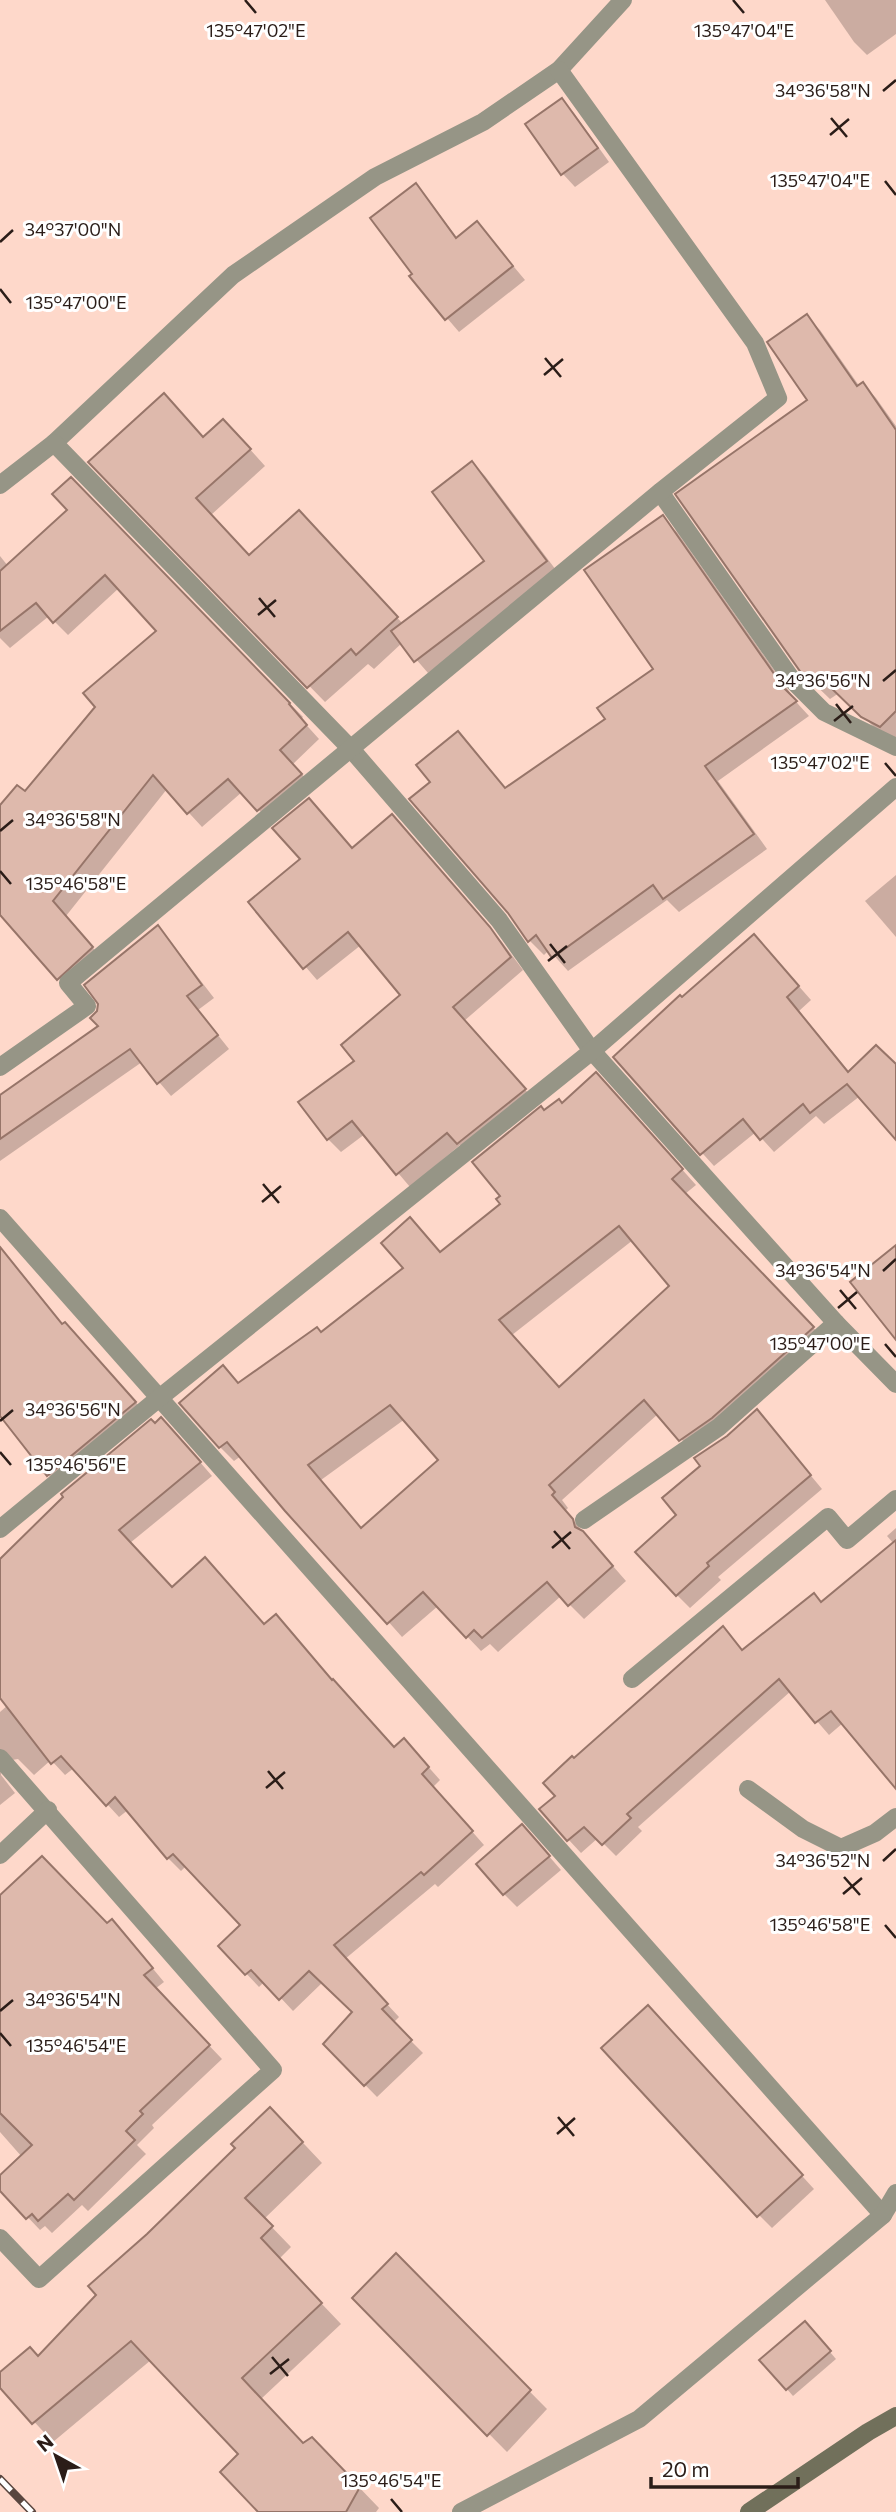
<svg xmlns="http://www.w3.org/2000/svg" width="896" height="2512" viewBox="0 0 896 2512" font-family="Commissioner,sans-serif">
<rect width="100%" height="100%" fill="#fed8ca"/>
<g fill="#0003" fill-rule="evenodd">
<path d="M825 0H896V34L867 55 854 42Z"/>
<path d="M561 100 574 113 609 162 575 187 563 174Z"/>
<path d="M415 186 428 199 458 239 477 223 525 280 459 332 411 276 414 274Z"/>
<path d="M807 317 820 330 860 387 863 384 876 398 896 426V737L894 739 877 730 839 693 830 699 803 673 810 400Z"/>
<path d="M239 437 265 466 211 515 250 557 315 529 403 624 486 561 472 463 485 476 559 574 428 673 402 643 374 669 368 664 325 702 91 462 204 439Z"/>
<path d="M71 480 303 717 301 719 319 739 293 764 314 788 272 824 242 792 202 827 167 789 66 916 105 962 72 992 0 912V809L25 794 159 632 119 588 68 635 49 616 10 648 0 638V556L8 566 70 510Z"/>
<path d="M662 518 677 532 798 704 809 716 718 781 767 849 679 912 667 900 568 971 549 950 544 955 530 941 509 911 432 782 458 733 507 790 608 719 656 669Z"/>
<path d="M309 800 353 849 404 829 502 942 523 970 464 1021 537 1103 471 1156 460 1145 410 1187 365 1134 341 1152 328 1139 300 1102 356 1061 403 995 361 945 317 980 250 902 302 859Z"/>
<path d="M896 875V937L865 901Z"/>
<path d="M158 928 170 941 214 998 198 1010 229 1049 171 1096 142 1062 0 1161V1098L101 1027Z"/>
<path d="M766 949 811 1000 799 1011 850 1073 896 1078V1137L860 1096 824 1124 816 1116 774 1152 756 1132 714 1166 615 1057 682 999Z"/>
<path d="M610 1089 696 1185 685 1194 827 1342 726 1432 695 1454 658 1414 562 1500 568 1508 565 1511 626 1581 584 1619 561 1596 498 1652 490 1644 481 1651 438 1606 402 1637 241 1456 234 1461 220 1447 223 1368 239 1384 322 1334 441 1253 503 1204 545 1112ZM633 1240 672 1286 559 1389 512 1335ZM405 1419 440 1460 362 1529 321 1480Z"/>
<path d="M0 1248 63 1326 78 1337 148 1416 61 1487 48 1475 0 1413Z"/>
<path d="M757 1411 822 1489 718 1577 721 1580 690 1608 677 1595 679 1516 728 1437Z"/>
<path d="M174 1432 212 1476 130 1543 172 1589 205 1559 265 1625 333 1681 395 1749 416 1753 440 1780 433 1787 484 1845 438 1887 435 1884 345 1959 399 2017 393 2023 423 2053 377 2097 325 2044 354 2013 323 1982 293 2011 265 1981 259 1987 220 1946 243 1926 186 1866 181 1871 168 1858 128 1810 119 1817 74 1768 65 1775 51 1760 34 1775 18 1759 6 1761 2 1767 1 1775 15 1793 0 1805V1712L16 1698 0 1682V1561Z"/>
<path d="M896 1528V1785L843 1723 829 1735 791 1691 638 1827 642 1831 616 1856 598 1838 581 1853 541 1810 557 1796 574 1761 723 1628 744 1651 822 1604 894 1544 887 1536Z"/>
<path d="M534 1839 561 1870 517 1907 504 1894Z"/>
<path d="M0 1906 107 1926 125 1935 164 1982 155 1989 222 2059 152 2125 154 2128 137 2145 146 2154 88 2211 82 2205 52 2233 45 2226 40 2230 0 2188V2177L22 2157 0 2132Z"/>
<path d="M660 2020 814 2189 772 2228 759 2215Z"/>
<path d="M290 2129 322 2163 264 2219 291 2247 279 2259 341 2324 261 2399 304 2445 332 2459 379 2508 376 2512H260L241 2454 151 2360 53 2442 0 2385V2375L38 2357Z"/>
<path d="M396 2256 547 2409 507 2452 354 2298Z"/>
<path d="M811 2330 836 2359 793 2396 762 2360Z"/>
</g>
<g fill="#deb9ac" stroke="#977569" stroke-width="2" fill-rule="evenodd">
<path d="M562 98 598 148 561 175 525 124Z"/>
<path d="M416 183 456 238 477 221 513 266 445 320 409 276 412 274 370 218Z"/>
<path d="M807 314 857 386 863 382 896 430V711L880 727 861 717 824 681 815 687 802 674 675 494 807 400 767 342Z"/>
<path d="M164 393 203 437 223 419 251 449 196 498 249 555 299 510 398 617 356 655 351 649 307 688 88 462Z"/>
<path d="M472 461 547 561 414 662 391 631 484 561 432 492Z"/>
<path d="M71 477 290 703 289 704 307 725 280 750 302 774 257 811 228 779 187 814 153 775 53 901 93 947 57 980 0 915V805L17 785 25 791 95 707 83 693 156 631 105 575 53 623 36 603 0 631V571L67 510 52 494Z"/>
<path d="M663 515 784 688 797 701 705 766 754 834 663 899 653 885 552 958 536 935 528 942 508 913 409 799 430 782 416 765 458 731 505 788 605 719 597 708 653 669 584 570Z"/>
<path d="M309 798 352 848 392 814 490 927 511 957 453 1007 526 1089 457 1144 447 1133 396 1175 352 1121 327 1140 298 1102 354 1061 341 1045 400 995 348 932 303 969 248 902 300 859 272 828Z"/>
<path d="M158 925 202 985 187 996 218 1035 157 1084 130 1049 0 1139V1095L98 1026 90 1018 97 1011 98 1004 84 985Z"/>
<path d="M754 934 799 986 787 997 848 1072 876 1045 896 1064V1140L847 1084 810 1113 803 1104 760 1140 743 1119 700 1155 613 1057 680 995 682 997Z"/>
<path d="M596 1072 683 1169 672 1179 814 1327 712 1418 679 1441 644 1400 549 1485 555 1492 552 1495 573 1519 575 1527 583 1531 613 1566 568 1606 547 1582 482 1638 474 1630 466 1638 423 1592 387 1624 285 1511 227 1442 219 1448 179 1403 223 1365 238 1383 317 1327 321 1332 403 1268 381 1243 410 1217 440 1252 500 1204 496 1199 500 1196 472 1162 541 1106 544 1110 559 1099 562 1103ZM619 1226 669 1286 559 1387 499 1320ZM390 1405 438 1460 361 1528 308 1465Z"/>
<path d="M896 1245V1340L850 1282Z"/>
<path d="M0 1247 62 1324 65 1322 136 1402 47 1476 0 1416Z"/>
<path d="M757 1409 811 1475 707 1563 709 1566 676 1596 635 1552 676 1515 662 1498 700 1466 694 1458 727 1436Z"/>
<path d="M161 1417 201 1462 119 1530 172 1587 205 1557 264 1624 276 1614 332 1680 333 1679 394 1747 404 1738 429 1767 422 1774 473 1831 424 1875 421 1872 334 1945 388 2004 382 2009 412 2040 364 2086 323 2044 352 2012 309 1971 279 2000 251 1970 245 1975 218 1946 240 1925 173 1854 167 1859 115 1797 106 1806 61 1756 51 1764 0 1698V1559L63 1497 61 1494 151 1419 155 1423Z"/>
<path d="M896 1540V1789L831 1711 815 1723 779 1679 627 1814 631 1818 602 1845 584 1827 567 1841 539 1809 555 1796 543 1783 572 1756 574 1758 723 1626 742 1650 814 1593 821 1602Z"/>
<path d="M522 1824 550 1856 503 1895 476 1864Z"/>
<path d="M42 1856 107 1923 112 1919 153 1968 144 1975 210 2045 140 2111 143 2114 126 2131 135 2140 74 2200 68 2194 38 2221 32 2214 26 2219 0 2191V2175L32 2145 0 2113V1895Z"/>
<path d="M648 2005 803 2175 757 2217 601 2048Z"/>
<path d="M270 2107 303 2142 245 2198 273 2226 261 2238 322 2303 242 2378 303 2443 312 2437 360 2487 346 2512H258L220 2472 238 2454 131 2341 32 2424 0 2388V2372L30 2347 38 2356 96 2295 88 2286 147 2234 235 2148 231 2144Z"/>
<path d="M396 2253 531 2390 487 2436 352 2298Z"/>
<path d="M805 2321 831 2351 786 2390 759 2360Z"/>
</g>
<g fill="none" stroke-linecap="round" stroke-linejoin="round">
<g stroke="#969586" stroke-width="18">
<path d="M54 443 233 275 375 177 483 122 559 70 623 0"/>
<path d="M0 485 54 443 351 749 499 920 592 1051 836 1323 896 1384"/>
<path d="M660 492 793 681 824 712 896 747"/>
<path d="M0 1067 87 1006 68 983 660 492 778 398 755 343 559 70"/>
<path d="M0 1218 883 2215"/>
<path d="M584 1520 719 1427 836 1323"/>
<path d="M0 1529 158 1399 592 1051 896 787"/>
<path d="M632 1679 828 1517 847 1540 896 1499"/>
<path d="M0 1758 273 2070 39 2279 0 2238"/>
<path d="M748 1789 803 1829 841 1848 875 1833 896 1817"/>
<path d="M0 1855 48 1810"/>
<path d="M461 2512 639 2419 883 2215 896 2193"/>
</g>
<path stroke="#71705b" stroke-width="18" d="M749 2512 868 2432 896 2416"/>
<g stroke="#59463f" stroke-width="8">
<path id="rail" d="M0 2479 32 2512"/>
</g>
<use href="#rail" stroke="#fff" stroke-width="5" stroke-dasharray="16" stroke-linecap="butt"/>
</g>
<path fill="none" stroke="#2b1d18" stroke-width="2.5" d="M245 0 256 13M733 0 744 13M883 91 896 80M831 118 847 137M830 135 849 119M885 181 896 195M0 242 13 230M0 289 11 303M545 358 561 377M544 375 563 359M259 598 275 617M258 615 276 600M883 681 896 670M836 704 851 723M834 721 853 706M885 763 896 776M0 831 13 820M0 871 11 884M550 944 565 963M548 961 567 946M263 1184 279 1203M262 1202 281 1186M883 1271 896 1259M840 1290 856 1309M838 1308 857 1292M885 1344 896 1357M0 1421 13 1410M0 1452 11 1465M554 1531 570 1549M552 1548 571 1532M268 1771 283 1789M266 1788 285 1772M883 1861 896 1849M844 1877 860 1895M843 1894 862 1878M885 1925 896 1938M0 2011 13 2000M0 2033 11 2046M558 2117 574 2136M557 2134 575 2118M272 2357 288 2376M270 2374 289 2359M391 2499 402 2512"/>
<g font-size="18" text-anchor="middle" fill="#2b1d18" stroke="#fff" stroke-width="6" stroke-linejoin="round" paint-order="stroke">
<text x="256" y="37">135°47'02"E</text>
<text x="744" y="37">135°47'04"E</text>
<text x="823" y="97">34°36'58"N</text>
<text x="820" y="187">135°47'04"E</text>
<text x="73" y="236">34°37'00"N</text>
<text x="76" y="309">135°47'00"E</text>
<text x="823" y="687">34°36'56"N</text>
<text x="820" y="769">135°47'02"E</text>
<text x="73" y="826">34°36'58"N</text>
<text x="76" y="890">135°46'58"E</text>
<text x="823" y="1277">34°36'54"N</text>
<text x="820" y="1350">135°47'00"E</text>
<text x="73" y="1416">34°36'56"N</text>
<text x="76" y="1471">135°46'56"E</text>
<text x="823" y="1867">34°36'52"N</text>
<text x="820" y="1931">135°46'58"E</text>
<text x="73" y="2006">34°36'54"N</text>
<text x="76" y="2052">135°46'54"E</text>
<text x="391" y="2487">135°46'54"E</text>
</g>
<g transform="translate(56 2456) rotate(320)" stroke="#ffffff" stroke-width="5" paint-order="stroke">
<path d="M0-5L12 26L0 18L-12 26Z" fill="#2b1d18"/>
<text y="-10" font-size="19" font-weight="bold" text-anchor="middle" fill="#2b1d18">N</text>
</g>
<path d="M651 2477v10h147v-10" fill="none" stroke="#2b1d18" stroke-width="3.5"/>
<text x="662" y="2477" font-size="21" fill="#2b1d18" stroke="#ffffff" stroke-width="5" paint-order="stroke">20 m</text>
</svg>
